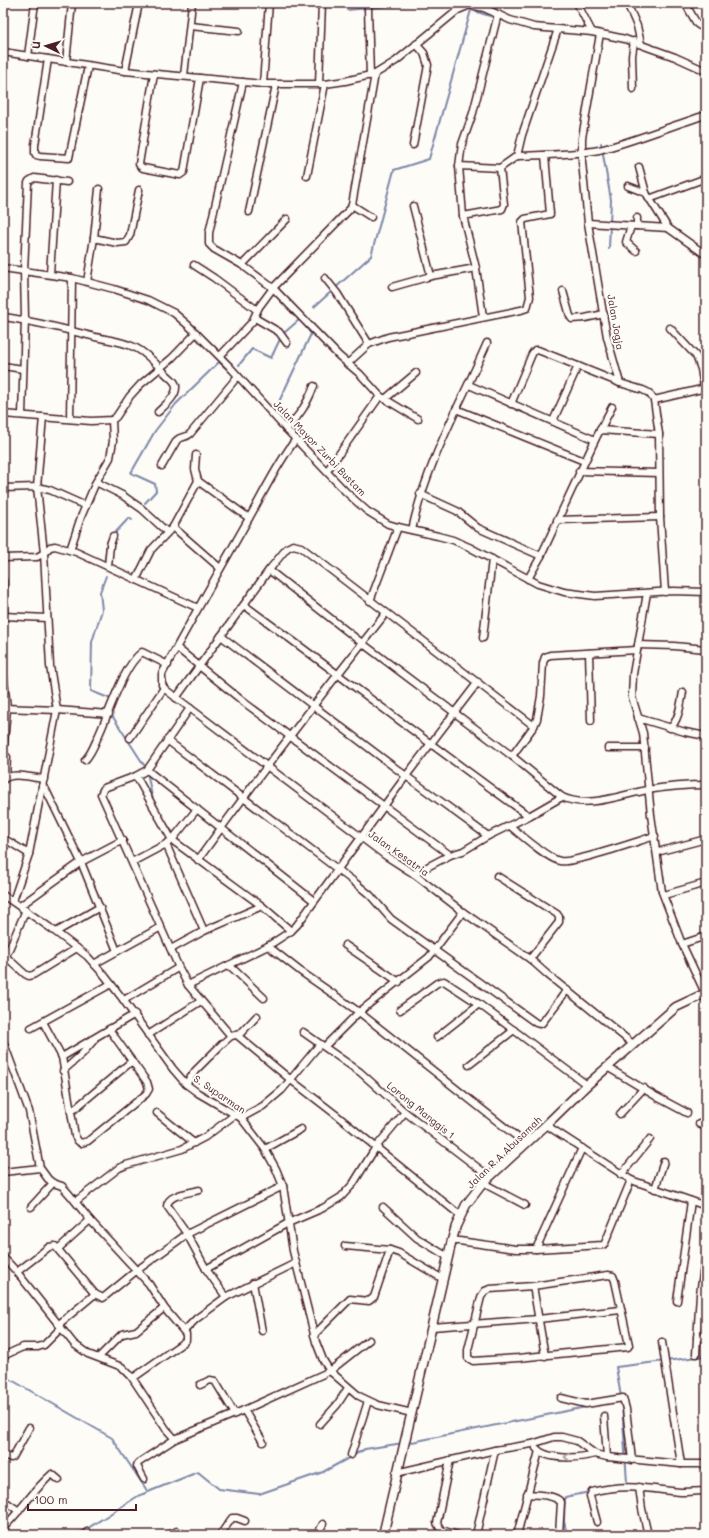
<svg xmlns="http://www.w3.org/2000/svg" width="709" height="1538" viewBox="0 0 709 1538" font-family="Mali,sans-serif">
<rect width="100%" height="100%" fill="#fdfcf7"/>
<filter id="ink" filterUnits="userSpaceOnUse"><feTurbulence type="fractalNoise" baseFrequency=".025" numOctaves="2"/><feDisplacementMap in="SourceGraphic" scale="8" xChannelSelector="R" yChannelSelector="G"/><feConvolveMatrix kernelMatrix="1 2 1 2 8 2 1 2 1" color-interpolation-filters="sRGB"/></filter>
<g filter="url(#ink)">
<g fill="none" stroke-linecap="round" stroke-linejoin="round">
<g stroke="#7e88a8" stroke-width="2">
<path d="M488 3 496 8"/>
<path d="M347 10 421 3"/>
<path d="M601 143 611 200 609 249"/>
<path d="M314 307 371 256 394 170 429 159 471 10 493 17 496 8 501 3"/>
<path d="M239 365 252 349 271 358 281 337"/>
<path d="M276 408 311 334 300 319 284 333"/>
<path d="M145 503 156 491 155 484 131 473 155 431 176 404 219 362 231 373"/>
<path d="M113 535 129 518 132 520"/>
<path d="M105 559 107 542 110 538"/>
<path d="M106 576 100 592 102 610 92 642 91 691 111 699 110 701"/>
<path d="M111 714 144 765"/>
<path d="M148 777 153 801"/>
<path d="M163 819 174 834"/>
<path d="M3 1375 112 1438 148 1492"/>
<path d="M621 1397 616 1367 706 1356"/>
<path d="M407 1443 591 1406"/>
<path d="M617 1485 627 1483 622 1404"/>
<path d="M66 1535 82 1532 138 1496 198 1472 219 1489 259 1494 323 1472 365 1449 403 1443"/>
<path d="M567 1535 564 1521 565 1497 590 1492"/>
</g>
<g stroke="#4a1f2b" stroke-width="9">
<g id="minor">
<path d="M577 3 592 32"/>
<path d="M627 3 637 26 641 44"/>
<path d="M685 3 697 24 700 26 706 25"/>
<path d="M368 8 370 76"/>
<path d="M190 26 239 31"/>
<path d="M558 29 522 135 517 156C544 155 572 155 599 150 635 141 670 126 706 115"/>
<path d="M600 34 582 138V162L588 223 607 337 620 383"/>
<path d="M3 52 125 71 263 84H325L345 81 375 74 396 61 458 10 470 5 484 8 510 20 534 27 592 32 625 39 675 57 706 71"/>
<path d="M28 56 35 3"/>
<path d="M48 59 35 145V153L36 155 40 156 69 158 88 66"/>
<path d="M66 62 72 3"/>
<path d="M125 71 139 3"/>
<path d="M154 74 139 164 140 166 143 168 180 175 184 172 200 78"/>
<path d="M184 76 192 3"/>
<path d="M243 82 209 233V244L214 249 242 265 273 288 339 356 360 374 380 396 327 471"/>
<path d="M263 84 269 3"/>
<path d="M319 84 322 3"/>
<path d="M633 89 632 56 634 41"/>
<path d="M413 145 428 65 424 53 416 44"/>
<path d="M459 166 500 168 517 156"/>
<path d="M639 167 646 193 668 228 706 255"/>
<path d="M307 176 325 84"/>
<path d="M628 186 646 193"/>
<path d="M649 199 706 178"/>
<path d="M352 205 371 217"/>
<path d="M413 206 431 276"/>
<path d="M249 212 276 85"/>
<path d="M463 216 502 209 504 204 500 168"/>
<path d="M588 223 668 228"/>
<path d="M631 226 626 242 636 251"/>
<path d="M637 226V218"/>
<path d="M94 238 99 189"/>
<path d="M194 265 214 278 257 310"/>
<path d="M242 265 287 219"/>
<path d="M3 268 72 278 114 289 148 300 174 313 189 326 229 366 286 429 346 492 367 511 388 524 398 527 438 536 453 540 469 547 538 584 564 592 595 596 673 591 706 592"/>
<path d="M50 274 56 180"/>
<path d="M325 278 337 293 369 344"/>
<path d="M87 282 94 238 117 243 126 242 130 235 139 190"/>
<path d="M392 287 431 276 476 268"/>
<path d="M563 291 570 316 572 319 585 318 604 314"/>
<path d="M3 317C35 321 64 329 95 337 109 340 123 341 136 348 148 354 157 365 166 374 170 378 177 382 176 388 176 397 164 406 158 412"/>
<path d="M483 317 476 268 463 216 459 166 462 144 473 113 498 14"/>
<path d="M255 318 279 332 287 343"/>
<path d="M670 328 696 356 701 369 704 388"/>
<path d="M220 356 252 322 259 307 273 288 350 209 352 205 375 74"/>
<path d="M347 364 369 344 388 337 521 310 527 308 530 297 522 222 525 219 550 214 545 155"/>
<path d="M3 366 23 369"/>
<path d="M469 385 595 440 541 556 528 579"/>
<path d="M380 396 418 419"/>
<path d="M385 399 416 373"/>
<path d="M654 400 706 388"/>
<path d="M511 404 532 354 535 350H538L620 383 643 390 649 393 654 400 659 434 660 517 665 592"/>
<path d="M456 409 584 461"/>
<path d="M3 414 91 421 112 420 116 417 130 396 141 384 172 358 196 333"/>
<path d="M22 415 25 319 24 271 28 183 29 181 34 178 67 182"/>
<path d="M70 419 72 278"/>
<path d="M553 421 578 366"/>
<path d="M286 429C300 415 307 404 314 386"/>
<path d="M600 430 659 434"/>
<path d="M296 439C277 464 264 492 248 520 219 571 190 622 162 674V685L166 690 386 856 414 874 463 912 530 959 548 975 633 1044"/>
<path d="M595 440 612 407"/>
<path d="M196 455 195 469 198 481 249 518"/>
<path d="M162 466 177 440C181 436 186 438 190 434L238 376"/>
<path d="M579 471 659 473"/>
<path d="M96 482 122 495 142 509 167 532"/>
<path d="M3 488 37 487 50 490 86 506"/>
<path d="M420 494 457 511 478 528 541 556"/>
<path d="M557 520 660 517"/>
<path d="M173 527 220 568"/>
<path d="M412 530C426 464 460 405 487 343"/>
<path d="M70 550 81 517 96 482 110 458 113 441 112 420"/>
<path d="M3 558 37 557 44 553 50 547 55 546 76 552 198 608"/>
<path d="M108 566 110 545 113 536"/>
<path d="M269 570 362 643 512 756 562 797C587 809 621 795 647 790 666 787 687 785 706 785"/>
<path d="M3 580 4 616"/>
<path d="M136 580 151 550 173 527 198 481"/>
<path d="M647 593 633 674 632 697 643 733 651 815 662 892 682 944 705 993"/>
<path d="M370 601 398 527"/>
<path d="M244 605C340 675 433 747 529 816"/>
<path d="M3 616 47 618"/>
<path d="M221 636 406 776 488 836"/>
<path d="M483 638 492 559"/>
<path d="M638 645 674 646 706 649"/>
<path d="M177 648 245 703 450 855"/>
<path d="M589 653 591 721"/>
<path d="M3 670 7 708 4 744"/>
<path d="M176 698 269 570 287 548 293 545 301 547 534 726"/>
<path d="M3 708 57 710 109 714"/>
<path d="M190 708 147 770 136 776 104 788 101 794 179 968 188 985 231 1036"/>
<path d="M638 718 685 732 706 736"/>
<path d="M670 728C679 721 681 702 683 692"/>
<path d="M130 738 164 688"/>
<path d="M167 740 353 881 370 895 391 919 536 1023 539 1024 542 1023 567 990"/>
<path d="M608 748H645"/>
<path d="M512 756 534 726 537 719 541 696 543 663 545 657 550 655 637 650"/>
<path d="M85 760C91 754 94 746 97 739 109 715 122 667 142 652L168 665"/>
<path d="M147 770 314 901"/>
<path d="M136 776 172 840 166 844 204 931"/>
<path d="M6 777 7 757"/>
<path d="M3 780C12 771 32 778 44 779"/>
<path d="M42 786 46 790 81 862 117 951"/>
<path d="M197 809 172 840 262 906 291 931"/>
<path d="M510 826C520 834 548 859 560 861 573 864 638 841 655 836"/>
<path d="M3 838 29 854"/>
<path d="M657 852 706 839"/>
<path d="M198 860C258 776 322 694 386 613"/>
<path d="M132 862 166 844"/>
<path d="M414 874 450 855 463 851 488 836 529 816 562 797"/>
<path d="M497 876 557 914 559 917V922L530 959"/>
<path d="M3 895 49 927 87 956 105 976 122 998 173 1069 186 1084 198 1093 241 1118 265 1149 276 1169 283 1186 293 1251 316 1342 323 1360 330 1371 359 1396 378 1405 412 1413"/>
<path d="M664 895 706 883"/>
<path d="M13 901 29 854 57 710 50 666 44 553 37 487 43 417"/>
<path d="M20 906 81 862 123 840"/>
<path d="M56 932 100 907"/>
<path d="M682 944 706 936"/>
<path d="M345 945 399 982"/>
<path d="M268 946 300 971 359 1012 526 1144"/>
<path d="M171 949 204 931 262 906"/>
<path d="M3 954 25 974 29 976 33 975 77 948"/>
<path d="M3 963 26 910"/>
<path d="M94 964 161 927"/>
<path d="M229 965 264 998"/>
<path d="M188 985 268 946 291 931 297 925 406 776 478 682"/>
<path d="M124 1000 176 969"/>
<path d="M400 1010 437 983 444 981 479 1004 587 1085"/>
<path d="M43 1022 62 1057 75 1136 78 1141 81 1143 88 1141 146 1094 149 1089 147 1082 109 1029"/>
<path d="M31 1028 111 984"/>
<path d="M303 1032 360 1072 405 1112 490 1177"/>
<path d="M148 1035 201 1001"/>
<path d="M238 1036 291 1080 335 1114 461 1216"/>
<path d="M437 1037 479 1004"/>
<path d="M3 1041 29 1111 40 1168 48 1179 53 1183 62 1186 70 1195 90 1220 149 1284 165 1309 186 1334V1340L184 1342 133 1378"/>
<path d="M325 1046 359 1012 429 957 463 912"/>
<path d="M62 1057 135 1014"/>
<path d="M469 1065 514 1030"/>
<path d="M607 1067 657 1097 687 1113"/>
<path d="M63 1071 82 1054 94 1040"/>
<path d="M186 1084 195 1071 222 1044 231 1036 240 1034 257 1016"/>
<path d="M71 1112 132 1061"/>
<path d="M157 1113 194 1143"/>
<path d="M620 1114 644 1088"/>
<path d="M241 1118 263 1106 282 1090 320 1044"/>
<path d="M699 1124 706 1127"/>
<path d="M546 1125 631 1180 706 1206"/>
<path d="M265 1149 301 1129"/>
<path d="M3 1172 40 1168"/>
<path d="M621 1175 650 1139"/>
<path d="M483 1183 525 1205"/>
<path d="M655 1189 664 1161"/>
<path d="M199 1190C190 1193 168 1194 167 1206L187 1234 206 1269 226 1297"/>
<path d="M76 1201 119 1168 126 1165 182 1149 205 1137 236 1114"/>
<path d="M31 1207 53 1183"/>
<path d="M383 1207 417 1238 448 1257"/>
<path d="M452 1240 516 1249H536L603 1245 605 1243 631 1180"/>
<path d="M345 1246 390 1250 399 1253 443 1279"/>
<path d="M59 1248 90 1220"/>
<path d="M536 1249 582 1148"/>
<path d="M3 1257 17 1272 74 1344 88 1354 122 1367 131 1376 166 1429 175 1439"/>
<path d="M206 1269 288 1223 323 1208 341 1197 353 1184 376 1147 405 1112"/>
<path d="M17 1272 49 1247 55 1246 95 1294 103 1298 136 1271 187 1234 283 1186"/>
<path d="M608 1275 613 1276 615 1281 629 1345 628 1347 518 1358 473 1361 468 1358V1350L481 1297 485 1291 490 1289 533 1286Z"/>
<path d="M253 1283 262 1331"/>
<path d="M533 1286 545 1356"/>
<path d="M677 1301 691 1201"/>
<path d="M59 1324 95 1294"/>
<path d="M432 1327 538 1319 621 1310"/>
<path d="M184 1331 196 1319 226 1297 296 1263"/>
<path d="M314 1335 350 1299 369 1301 374 1297 390 1250"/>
<path d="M697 1337 706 1338"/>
<path d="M662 1342 681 1464"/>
<path d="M696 1354 700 1294 706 1253"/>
<path d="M3 1356 23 1347H38L44 1345 61 1328"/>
<path d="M99 1357 122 1334 136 1331 164 1308"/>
<path d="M200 1385 210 1380 215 1381 235 1414"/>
<path d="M561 1398 586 1404 623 1398 626 1409 632 1460"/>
<path d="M244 1410 263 1442"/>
<path d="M604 1416 607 1457"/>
<path d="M320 1424 337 1405 348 1388"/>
<path d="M536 1448C547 1461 580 1458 595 1454"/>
<path d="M3 1455 11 1458 13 1457 29 1428"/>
<path d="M351 1455 368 1401"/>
<path d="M450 1460 437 1523 441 1530 458 1535"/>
<path d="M396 1473 495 1450 532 1444 554 1437H562L577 1441 595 1454 607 1457 681 1464H706"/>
<path d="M144 1479 137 1466 138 1463 175 1439 244 1410 330 1371 369 1340"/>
<path d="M639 1487 642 1509 648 1535"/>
<path d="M527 1494C538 1495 553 1494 561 1502L559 1535"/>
<path d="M3 1500 19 1511"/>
<path d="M597 1522 590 1496 592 1492C625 1483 649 1489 681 1492 689 1492 698 1491 706 1491"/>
<path d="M3 1528C21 1511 33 1490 52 1474L59 1480"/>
<path d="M87 1532 89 1535"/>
<path d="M169 1535 177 1531 185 1535"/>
<path d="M220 1535 232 1518H237L245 1521"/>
<path d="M317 1535 323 1524"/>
<path d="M476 1535 495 1450"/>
<path d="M517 1535 539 1451"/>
</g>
</g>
<g stroke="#4a1f2b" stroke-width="11">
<path id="tertiary" d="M383 1535 452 1240 456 1226 466 1205 483 1183 546 1125 587 1085 676 1007 706 993"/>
</g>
<use href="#minor" stroke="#fdfcf7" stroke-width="6"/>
<use href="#tertiary" stroke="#fdfcf7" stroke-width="8"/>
</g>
<defs><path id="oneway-chevron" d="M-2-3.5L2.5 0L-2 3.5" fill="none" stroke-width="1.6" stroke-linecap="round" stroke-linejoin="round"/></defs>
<use stroke="#ac999b" href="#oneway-chevron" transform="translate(567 1457) rotate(180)"/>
</g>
<g text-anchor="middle" stroke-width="4" stroke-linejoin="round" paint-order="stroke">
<g font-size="10" fill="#4a1f2b" stroke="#fdfcf7">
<text transform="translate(616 322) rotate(80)" y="4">Jalan Jogja</text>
<text transform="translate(320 448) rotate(46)" y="4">Jalan Mayor Zurbi Bustam</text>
<text transform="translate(399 853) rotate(35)" y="4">Jalan Kesatria</text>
<text transform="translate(220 1094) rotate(34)" y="4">S. Suparman</text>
<text transform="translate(421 1110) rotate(39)" y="4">Lorong Manggis 1</text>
<text transform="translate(504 1152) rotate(-44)" y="4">Jalan R A Abusamah</text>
</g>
</g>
<rect width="709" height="1538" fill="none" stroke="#fdfcf7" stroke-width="16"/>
<rect x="8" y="8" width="693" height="1522" fill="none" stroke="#4a1f2b" stroke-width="1.5" filter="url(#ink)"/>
<g transform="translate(46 46) rotate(275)" stroke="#fdfcf7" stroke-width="3" paint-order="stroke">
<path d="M0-3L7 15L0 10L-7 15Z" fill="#4a1f2b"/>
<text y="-6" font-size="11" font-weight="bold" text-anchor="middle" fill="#4a1f2b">U</text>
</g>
<path d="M28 1504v6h108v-6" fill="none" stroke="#4a1f2b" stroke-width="2"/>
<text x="34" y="1504" font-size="12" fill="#4a1f2b" stroke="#fdfcf7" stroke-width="3" paint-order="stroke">100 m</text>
</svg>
